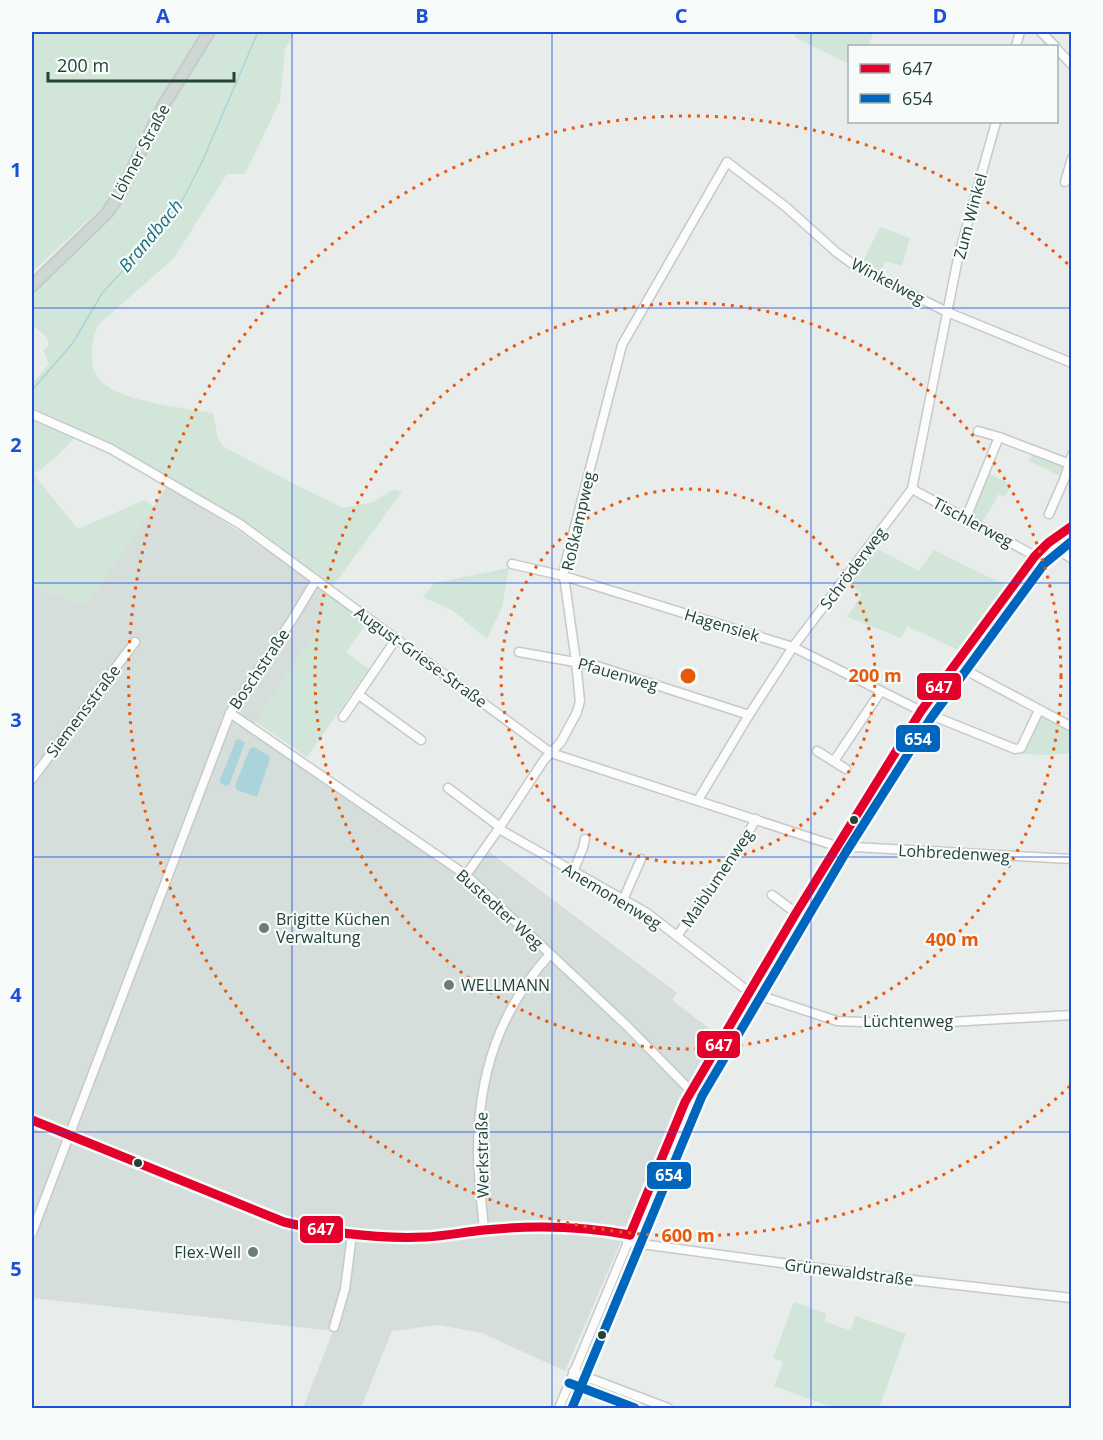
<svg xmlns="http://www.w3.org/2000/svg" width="1103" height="1440" viewBox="0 0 1103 1440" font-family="'Open Sans',sans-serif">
<rect width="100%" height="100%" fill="#e8edeb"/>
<path fill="#d6dedb" d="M167 486 237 530 325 592 322 595 325 606 322 622 250 731 456 874 473 871 488 851 677 993 672 1000 719 1036 682 1100 565 1371 482 1333 439 1325 392 1331 361 1408H303L333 1331 32 1298V586L86 605Z"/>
<g fill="#d1e6d8">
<path d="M32 32H202L179 66 139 138 111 199 32 272Z"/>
<path d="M214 32H294L285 50 280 101 245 174H227L174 258 98 325C91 342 87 368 102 382 121 402 186 408 213 413L218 439 224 447 302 488 344 508 373 502 394 489 402 492 333 586 302 567 244 521 109 443 32 410V384L49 364 43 350 49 345 46 337 32 324V293L116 207 172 99Z"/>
<path d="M792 32H874L868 46H850L849 64 794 37 796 34Z"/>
<path d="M880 227 910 238 902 266 885 261 880 275 861 265Z"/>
<path d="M32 416 76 437 59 454 35 474 38 480 78 529 144 500 154 507 86 605 32 586Z"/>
<path d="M1033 454 1067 467 1062 477 1029 461Z"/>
<path d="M989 473 1011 485 1005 497 999 494 982 523 976 519 973 512Z"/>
<path d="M872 546 919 571 934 550 1005 585 958 650 907 626 901 638 847 617 862 594 844 581Z"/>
<path d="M509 568 502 607 487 639 452 610 423 597 434 583Z"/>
<path d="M325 592 367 623 346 652 369 669 307 757 256 722 322 622 325 606 322 595Z"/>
<path d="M1041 716 1071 731V753L1050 755 1022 754 1037 719Z"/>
<path d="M794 1302 826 1314 825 1322 850 1330 856 1316 906 1334 879 1408H834L774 1386 783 1362 773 1358Z"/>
</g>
<g fill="#a9d4db">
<path d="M239 739 245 743 229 785 226 786 220 783V780L236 740Z"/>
<path d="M254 747 268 755 270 759 257 797 237 790 235 786 250 748Z"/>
</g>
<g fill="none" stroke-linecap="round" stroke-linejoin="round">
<path stroke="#a9d4db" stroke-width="1.5" d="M32 390 72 344 103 292 131 262 138 246 154 236 183 199 202 162 258 32"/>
<g stroke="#c5cac8" stroke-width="11">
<g id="minor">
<path d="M1041 32 1055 46"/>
<path d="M1016 46 1020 32"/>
<path d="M1056 48 1072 65"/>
<path d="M1065 182 1072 158"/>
<path d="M32 414 111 449 240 524 551 753 836 846 1072 859"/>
<path d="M978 431 999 437"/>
<path d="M912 489 1035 556"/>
<path d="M1049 514 1064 480 1072 455"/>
<path d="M966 518 999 437 1070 464"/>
<path d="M1048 543 1072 559"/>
<path d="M512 564 564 576 793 647 921 711 1015 749 1021 748 1039 710"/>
<path d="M519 652 597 666 749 715"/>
<path d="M954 664 1072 727"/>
<path d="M359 695 421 740"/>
<path d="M230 713 466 875 625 1024 691 1091"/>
<path d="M343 717 396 639"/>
<path d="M817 751 846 769"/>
<path d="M834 761 881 691"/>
<path d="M32 779 135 642"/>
<path d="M448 788 500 827"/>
<path d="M698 800 749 715 793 647 912 489 958 258 996 122"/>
<path d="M499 829 647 913 749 992 837 1021 916 1024 1072 1015"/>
<path d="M573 872 583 848 585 839"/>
<path d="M466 875 500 827 544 760 561 742 577 712 580 701 576 662 564 576V569L622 345 727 162 786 207 836 252 854 265 947 312 1072 363"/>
<path d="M772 895 796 913"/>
<path d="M623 900 641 859"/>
<path d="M677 936 735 855 756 819"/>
<path d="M32 1120 284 1222C330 1234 377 1239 425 1237 445 1236 464 1232 484 1230 532 1226 583 1225 630 1235"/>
<path d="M484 1230C482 1204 478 1178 478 1152 478 1075 499 1011 550 954"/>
<path d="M32 1233 230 713 292 620 316 580"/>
<path d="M627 1242 869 1275 1072 1298"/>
<path d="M334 1327 345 1289 352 1235"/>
<path d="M573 1372 668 1408"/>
<path d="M559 1408 691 1091 836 846 921 711 1035 556 1048 543 1072 526"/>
</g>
</g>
<g stroke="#c3ccc9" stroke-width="14">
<path id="major" d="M32 286 107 213 121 192 163 106 209 32"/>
</g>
<use href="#minor" stroke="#fcfcfc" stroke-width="8"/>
<use href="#major" stroke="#cfd7d5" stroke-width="10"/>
<g stroke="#f7fbf9" stroke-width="14">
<g id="bus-1">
<path d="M32 1120 284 1222C330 1233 377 1239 425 1237 445 1236 464 1232 484 1230 533 1225 582 1226 630 1235"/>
<path d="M630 1235 685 1102 796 913 921 711 1035 556 1048 543 1072 526"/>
</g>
</g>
<g stroke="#f7fbf9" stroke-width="14">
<g id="bus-2">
<path d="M569 1383 635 1408"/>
<path d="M572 1408 702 1096 846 852 931 718 1044 564 1072 541"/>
</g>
</g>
<use href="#bus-1" stroke="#e4002b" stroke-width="9"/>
<use href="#bus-2" stroke="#0065bd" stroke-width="9"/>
</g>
<path fill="none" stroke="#1d4ed8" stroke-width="1.5" stroke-opacity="0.55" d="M292 32V1408M552 32V1408M811 32V1408M32 308H1072M32 583H1072M32 857H1072M32 1132H1072"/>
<g fill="none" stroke="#e8590c" stroke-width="3" stroke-dasharray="3 6">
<circle cx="688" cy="676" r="187"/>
<circle cx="688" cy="676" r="373"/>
<path d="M1070 1086A560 560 0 1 1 1070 266"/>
</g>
<g fill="#24423a" stroke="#f7fbf9" stroke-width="2">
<circle cx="854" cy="820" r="5"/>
<circle cx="138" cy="1163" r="5"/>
<circle cx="602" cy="1335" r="5"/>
</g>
<g fill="#697e78" stroke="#f7fbf9" stroke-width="2">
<circle cx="264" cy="928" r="6"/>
<circle cx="449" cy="985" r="6"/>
<circle cx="253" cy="1252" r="6"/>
</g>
<g text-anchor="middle" stroke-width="4.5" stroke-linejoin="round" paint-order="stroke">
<g font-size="16" fill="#24423a" stroke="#f7fbf9">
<text transform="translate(140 152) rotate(-62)" y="6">Löhner Straße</text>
<text transform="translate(970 216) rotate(-75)" y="6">Zum Winkel</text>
<text transform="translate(888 281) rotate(28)" y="6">Winkelweg</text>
<text transform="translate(578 521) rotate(-77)" y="6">Roßkampweg</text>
<text transform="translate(973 522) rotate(28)" y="6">Tischlerweg</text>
<text transform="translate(853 568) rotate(-53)" y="6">Schröderweg</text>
<text transform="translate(722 625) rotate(17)" y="6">Hagensiek</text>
<text transform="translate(421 657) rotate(36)" y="6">August-Griese-Straße</text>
<text transform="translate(259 669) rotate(-56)" y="6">Boschstraße</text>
<text transform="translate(618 674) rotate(16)" y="6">Pfauenweg</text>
<text transform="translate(83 711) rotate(-53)" y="6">Siemensstraße</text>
<text transform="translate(954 853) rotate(3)" y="6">Lohbredenweg</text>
<text transform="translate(717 878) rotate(-56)" y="6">Maiblumenweg</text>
<text transform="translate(612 896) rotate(31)" y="6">Anemonenweg</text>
<text transform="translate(500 909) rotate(42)" y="6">Bustedter Weg</text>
<text x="908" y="1027">Lüchtenweg</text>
<text transform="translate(482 1155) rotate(-91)" y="6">Werkstraße</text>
<text transform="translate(849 1272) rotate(7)" y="6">Grünewaldstraße</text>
</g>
<g font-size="16" fill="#24423a" stroke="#f7fbf9" text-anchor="start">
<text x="276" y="925">Brigitte Küchen<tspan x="276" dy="18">Verwaltung</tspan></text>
<text x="461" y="991">WELLMANN</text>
<text x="241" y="1258" text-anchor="end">Flex-Well</text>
</g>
<g font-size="18" font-style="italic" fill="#1c6f80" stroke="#f7fbf9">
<text transform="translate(151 236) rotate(-50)" y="6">Brandbach</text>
</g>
</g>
<circle cx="688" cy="676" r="9" fill="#e8590c" stroke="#f7fbf9" stroke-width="3"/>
<g font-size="18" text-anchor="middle" font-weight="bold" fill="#e8590c" stroke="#f7fbf9" stroke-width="4.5" stroke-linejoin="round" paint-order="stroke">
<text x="875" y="682">200 m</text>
<text x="952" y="946">400 m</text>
<text x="688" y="1242">600 m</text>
</g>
<g stroke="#f7fbf9" stroke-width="2">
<rect x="916" y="672" width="46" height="29" rx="6" fill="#e4002b"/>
<rect x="895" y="724" width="46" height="29" rx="6" fill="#0065bd"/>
<rect x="696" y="1030" width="45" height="29" rx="6" fill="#e4002b"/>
<rect x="646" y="1161" width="46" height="29" rx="6" fill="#0065bd"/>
<rect x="299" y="1215" width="45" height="29" rx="6" fill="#e4002b"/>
</g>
<g font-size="16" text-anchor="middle" font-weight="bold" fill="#fff">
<text x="939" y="693">647</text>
<text x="918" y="745">654</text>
<text x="719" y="1051">647</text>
<text x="669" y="1181">654</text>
<text x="321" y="1235">647</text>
</g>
<rect width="1103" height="1440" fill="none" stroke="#f7fbf9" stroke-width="66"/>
<rect x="848" y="45" width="210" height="78" fill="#f7fbf9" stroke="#a3b1ad" stroke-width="1.5"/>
<rect x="860" y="64" width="30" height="9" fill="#e4002b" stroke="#a3b1ad" stroke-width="1.5"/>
<text x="902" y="75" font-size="18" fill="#24423a">647</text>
<rect x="860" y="94" width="30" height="9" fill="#0065bd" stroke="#a3b1ad" stroke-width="1.5"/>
<text x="902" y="105" font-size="18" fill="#24423a">654</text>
<path d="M48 72v9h186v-9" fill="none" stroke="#24423a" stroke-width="3"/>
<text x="57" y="72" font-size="18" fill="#24423a" stroke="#f7fbf9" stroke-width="4.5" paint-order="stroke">200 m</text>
<rect x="33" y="33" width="1037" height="1374" fill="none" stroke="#1d4ed8" stroke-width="2"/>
<g font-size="20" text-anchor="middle" font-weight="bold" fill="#1d4ed8">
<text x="163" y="23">A</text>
<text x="422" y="23">B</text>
<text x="681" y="23">C</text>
<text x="940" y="23">D</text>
<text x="16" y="177">1</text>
<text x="16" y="452">2</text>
<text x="16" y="727">3</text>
<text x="16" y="1002">4</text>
<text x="16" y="1276">5</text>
</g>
</svg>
